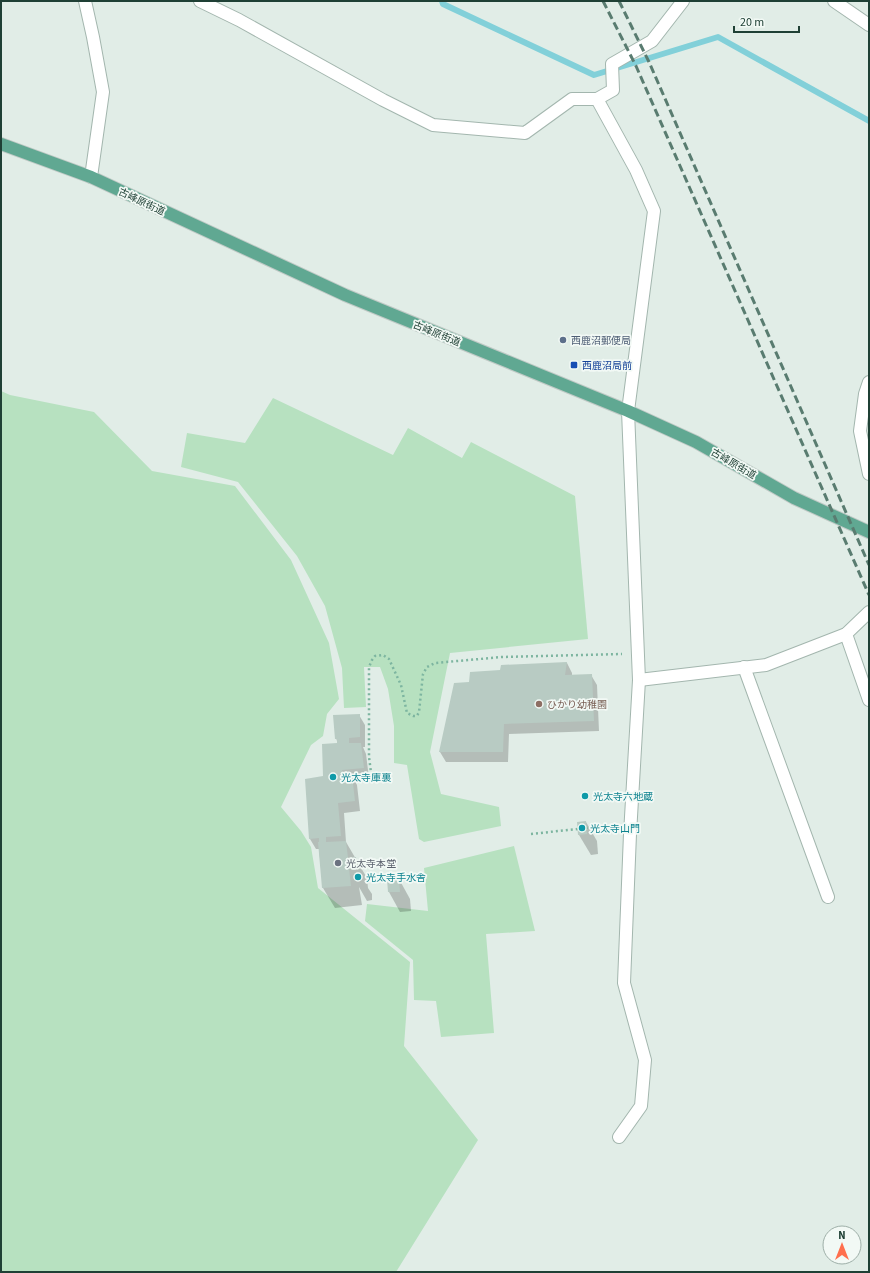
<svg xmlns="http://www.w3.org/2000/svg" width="870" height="1273" viewBox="0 0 870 1273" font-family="'Source Sans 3','Noto Sans JP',sans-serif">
<rect width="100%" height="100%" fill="#e1ede7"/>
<g fill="#b7e1c0">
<path d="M1 391 10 395 94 412 152 471 235 486 291 560 329 643 339 699 327 714 323 736 311 745 281 807 301 831 311 847 318 888 410 962 404 1046 478 1140 396 1272H1Z"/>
<path d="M273 398 393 455 408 428 462 458 471 442 575 496 588 639 450 653 430 752 441 794 499 807 501 826 424 842 419 839 407 765 394 763V726L388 689 380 667H364L366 707 344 708 342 668 325 606 297 556 238 482 181 467 187 433 245 443Z"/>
<path d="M514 846 535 931 486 934 494 1033 441 1037 436 1001 414 1000 413 960 365 921 367 904 428 911 424 868Z"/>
</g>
<g fill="#0003">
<path d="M567 663 572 673V676L591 675 597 685 599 731 509 734 508 762H446L440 752 470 683 501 671Z"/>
<path d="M359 715 365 725V747H363L366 754 369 778 354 779 357 785 360 811 344 813 346 842 367 878 368 888 372 894V900L367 901 359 887 362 905 335 908 323 888 319 849H316L310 839 324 777 338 744 336 738Z"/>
<path d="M586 822 597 841 598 854 591 855 579 835 578 823Z"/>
<path d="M399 879 410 899 411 911 400 912 389 892 388 880Z"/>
</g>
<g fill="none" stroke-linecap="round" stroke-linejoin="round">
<path stroke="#82d0d9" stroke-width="6" d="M442 1 443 4 594 75 718 37 869 121"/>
</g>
<g fill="#b8cbc3">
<path d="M567 662 565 675 592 674 594 721 504 724 503 752H439L454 683 469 682 470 672 500 670 501 665Z"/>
<path d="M360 714V737L349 738V743H361L364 768 342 770 343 775 352 774 355 801 338 803 341 836 326 837V842L346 841 348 858 356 857 357 868H349L351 886 322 888 318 842H319V838L309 839 305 779 323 776 322 744 337 743V739H335L333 715Z"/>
<path d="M586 821 587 834 578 835 577 822Z"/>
<path d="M354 873H361V881H355Z"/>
<path d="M399 878 400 892H388L387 879Z"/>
</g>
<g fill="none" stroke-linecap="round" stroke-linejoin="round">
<g stroke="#a3b6ae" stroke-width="14">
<g id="minor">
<path d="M85 1 93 37 103 92 91 177"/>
<path d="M200 1 239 20 383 100 433 125 525 133 572 99H597L613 90 612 64 652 41 683 1"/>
<path d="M834 1 869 25"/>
<path d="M597 99 636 170 654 211 628 411 639 680 630 834 624 983 645 1060 641 1106 619 1137"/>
<path d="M869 382 865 394 860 431 869 474"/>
<path d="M846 634 869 700"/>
<path d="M744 667 828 897"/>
<path d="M639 680 766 665 846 634 869 612"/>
</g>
</g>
<g stroke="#c0cac6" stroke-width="14">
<path id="major" d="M1 144 91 177 345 295 628 411 696 442 794 498 869 532"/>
</g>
<g stroke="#7db5a0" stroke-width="2.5" stroke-dasharray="2 3" stroke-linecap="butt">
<path d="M372 780 369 757V667L372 660 375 656 383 655 389 659 401 685 407 713 413 716H417L419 712 423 674 427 667 435 663 502 657 622 654"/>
<path d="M531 834 614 825"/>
</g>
<use href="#minor" stroke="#fff" stroke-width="12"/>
<use href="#major" stroke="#60a892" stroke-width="12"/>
<g stroke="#597c70" stroke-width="3" stroke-dasharray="8 4" stroke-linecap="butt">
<path d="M603 1 636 66 869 595"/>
<path d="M619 1 649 62 869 565"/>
</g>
</g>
<circle fill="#5c6f8a" stroke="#f2f9f5" stroke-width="1.5" cx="563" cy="340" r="4"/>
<rect fill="#1a4fb4" stroke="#f2f9f5" stroke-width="1.5" x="570" y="361" width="8" height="8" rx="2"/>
<circle fill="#8d6e63" stroke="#f2f9f5" stroke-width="1.5" cx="539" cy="704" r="4"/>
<g fill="#0f9aa8" stroke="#f2f9f5" stroke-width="1.5">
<circle cx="333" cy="777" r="4"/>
<circle cx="585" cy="796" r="4"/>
<circle cx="582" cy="828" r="4"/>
<circle cx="358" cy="877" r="4"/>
</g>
<circle fill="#6b7280" stroke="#f2f9f5" stroke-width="1.5" cx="338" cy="863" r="4"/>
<g text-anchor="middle" stroke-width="3.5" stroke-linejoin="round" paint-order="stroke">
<g font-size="10" fill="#1f4035" stroke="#f2f9f5">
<text transform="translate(142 201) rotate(25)" y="4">古峰原街道</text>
<text transform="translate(437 333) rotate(22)" y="4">古峰原街道</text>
<text transform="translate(734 463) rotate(30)" y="4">古峰原街道</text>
</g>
<g font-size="10" fill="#4e5e75" stroke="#f2f9f5" text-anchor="start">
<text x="571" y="344">西鹿沼郵便局</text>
</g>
<g font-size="10" fill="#164399" stroke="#f2f9f5" text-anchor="start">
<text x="582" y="369">西鹿沼局前</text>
</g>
<g font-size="10" fill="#785e54" stroke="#f2f9f5" text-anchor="start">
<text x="547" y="708">ひかり幼稚園</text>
</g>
<g font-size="10" fill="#0d838f" stroke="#f2f9f5" text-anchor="start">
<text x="341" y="781">光太寺庫裏</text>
<text x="593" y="800">光太寺六地蔵</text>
<text x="590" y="832">光太寺山門</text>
<text x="366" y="881">光太寺手水舎</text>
</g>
<g font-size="10" fill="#5b616d" stroke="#f2f9f5" text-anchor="start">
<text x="346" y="867">光太寺本堂</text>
</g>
</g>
<rect width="870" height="1273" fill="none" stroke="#1f4035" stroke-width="4"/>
<g transform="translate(842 1245)"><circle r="19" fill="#f2f9f5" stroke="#9eafa8"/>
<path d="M0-3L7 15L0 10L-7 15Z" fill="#ff6f4d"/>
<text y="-6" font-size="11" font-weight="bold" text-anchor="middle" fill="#1f4035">N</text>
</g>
<path d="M734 26v6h65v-6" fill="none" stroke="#1f4035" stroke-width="2"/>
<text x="740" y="26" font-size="12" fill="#1f4035" stroke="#f2f9f5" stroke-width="3" paint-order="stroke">20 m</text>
</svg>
